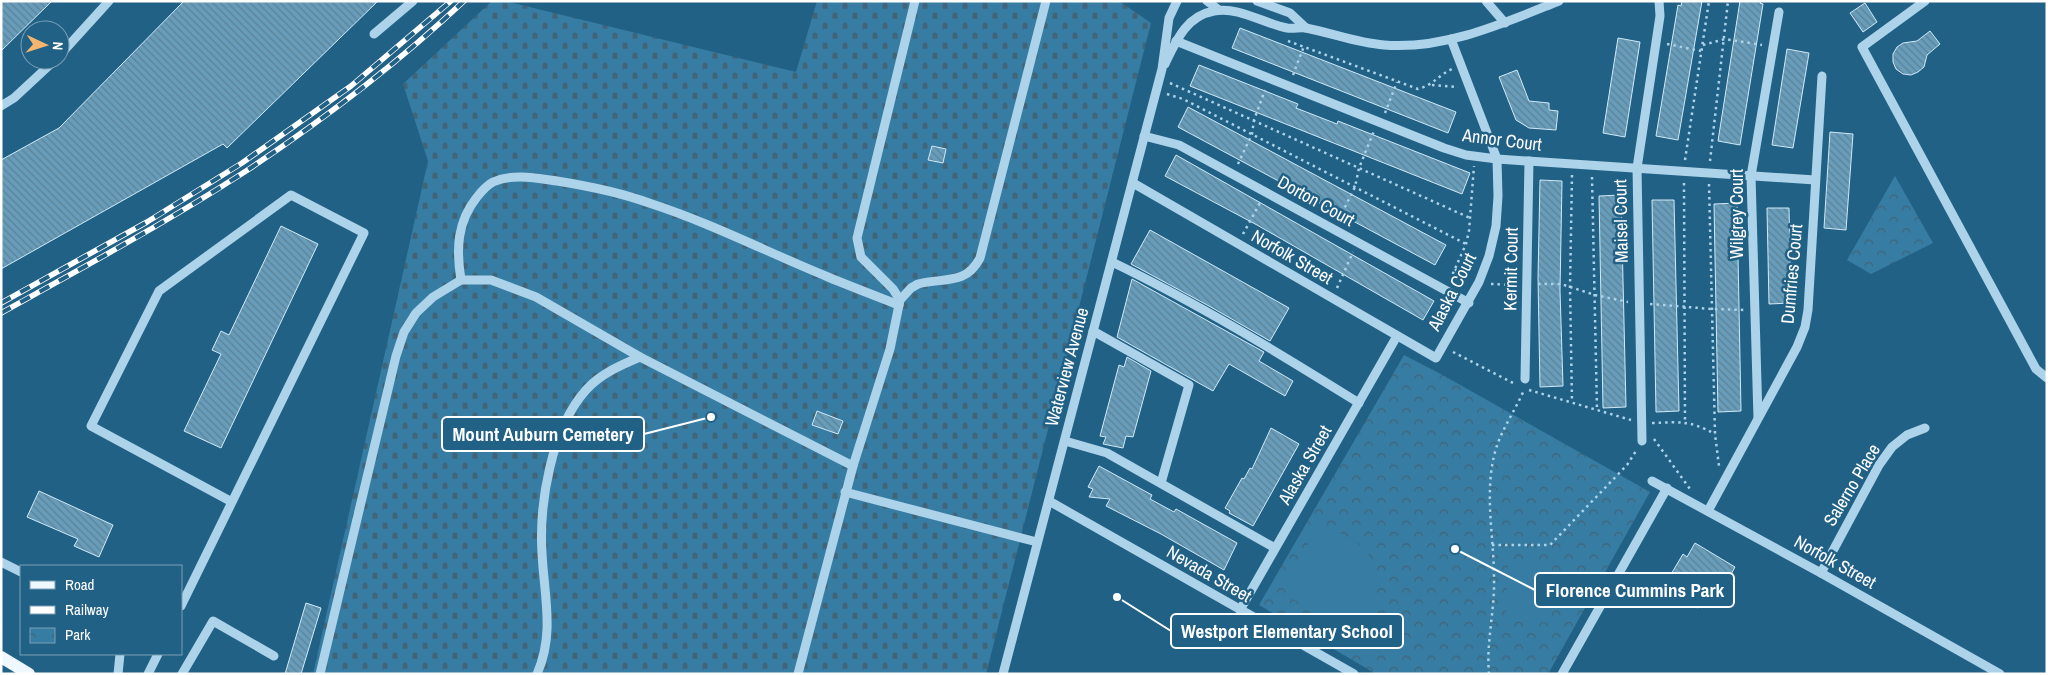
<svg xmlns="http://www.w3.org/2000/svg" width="2048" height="675" viewBox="0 0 2048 675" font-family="'Archivo Narrow',sans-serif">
<defs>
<pattern id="cemetery-stones" width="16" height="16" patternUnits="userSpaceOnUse" patternTransform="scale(1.25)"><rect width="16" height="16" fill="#367ca3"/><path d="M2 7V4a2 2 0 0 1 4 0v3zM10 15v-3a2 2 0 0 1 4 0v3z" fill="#416478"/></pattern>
<pattern id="park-crowns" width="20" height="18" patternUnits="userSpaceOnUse" patternTransform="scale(1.25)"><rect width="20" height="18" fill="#367ca3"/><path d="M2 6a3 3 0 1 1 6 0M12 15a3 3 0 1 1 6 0" fill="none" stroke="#416478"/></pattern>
<pattern id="building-back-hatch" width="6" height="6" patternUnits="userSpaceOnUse" patternTransform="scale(1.25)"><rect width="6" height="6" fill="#679dbb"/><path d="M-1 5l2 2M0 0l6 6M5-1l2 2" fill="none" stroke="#5e8194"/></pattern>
</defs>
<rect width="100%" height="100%" fill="#226186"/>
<path fill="url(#cemetery-stones)" d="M492 1H505L796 72 817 1H1119L1151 23 986 674H313L428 161 403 84Z"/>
<g fill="url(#park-crowns)">
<path d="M1895 176 1933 243 1871 274 1847 260Z"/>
<path d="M1404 355 1439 373 1650 492 1548 674H1376L1259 605Z"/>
</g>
<g fill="#367ca3">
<path d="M1320 524C1352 538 1386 553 1375 595 1374 601 1373 609 1371 614 1367 622 1358 629 1352 635L1290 597 1286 582Z"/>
<path d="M1508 561 1552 562 1550 623 1506 621Z"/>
</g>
<g fill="url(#building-back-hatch)" stroke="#d0e9f7">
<path d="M1 1H52L1 51Z"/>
<path d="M184 1H378L227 148 223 144 1 269V160L59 128Z"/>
<path d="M1682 1H1702L1678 140 1656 136 1678 5 1681 6Z"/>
<path d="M1740 1H1761L1760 3 1763 4 1740 145 1718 141Z"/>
<path d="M1865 3 1877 22 1863 32 1850 13Z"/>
<path d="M1240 28 1456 112 1448 133 1232 48Z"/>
<path d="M1930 31 1940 44 1927 55 1924 67 1918 72 1911 75 1903 74 1896 69 1893 62V54L1897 47 1903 43 1917 41Z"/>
<path d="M1618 38 1640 42 1625 137 1603 133Z"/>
<path d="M1787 49 1809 53 1793 148 1772 145Z"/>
<path d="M1199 65 1298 104 1296 108 1337 124 1338 121 1470 173 1462 194 1190 86Z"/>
<path d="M1517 70 1529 101 1549 103V110L1558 111 1556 130 1529 128 1516 120 1499 77Z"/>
<path d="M1188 107 1446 245 1435 265 1178 127Z"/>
<path d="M1830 132 1853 134 1846 230 1824 228Z"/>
<path d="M932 146 946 149 943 163 928 160Z"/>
<path d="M1176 155 1434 301 1423 320 1257 225 1165 176Z"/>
<path d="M1540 180 1562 181 1560 291 1563 386 1540 387 1538 278Z"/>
<path d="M1621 195 1626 407 1603 408 1599 196Z"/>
<path d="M1652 200H1674L1679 411 1656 412Z"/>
<path d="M1737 203 1741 411 1718 412 1714 204Z"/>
<path d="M1767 208H1789L1791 303 1769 304Z"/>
<path d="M281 226 318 244 221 448 184 431 221 354 212 350 221 331 229 335Z"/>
<path d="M1150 230 1289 308 1270 341 1209 306 1131 264Z"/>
<path d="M1132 279 1264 352 1259 361 1293 381 1285 396 1229 364 1213 391 1117 337Z"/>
<path d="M1127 357 1151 371 1133 437 1126 436 1123 448 1103 444 1106 437 1100 436 1119 365 1124 367Z"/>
<path d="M817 411 843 421 838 434 812 425Z"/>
<path d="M1271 428 1299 444 1253 526 1229 513 1230 511 1225 508 1242 478 1244 479 1250 468 1252 469Z"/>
<path d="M1099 466 1152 495 1150 499 1174 512 1176 509 1237 543 1224 570 1161 534 1106 506 1110 499 1089 497 1093 489 1088 487Z"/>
<path d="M39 491 113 525 99 557 74 546 78 539 27 517Z"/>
<path d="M1695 543 1735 567 1729 578 1719 572 1698 608 1687 601 1684 606 1660 593 1683 554 1687 557Z"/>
<path d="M306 603 321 608 301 674H285Z"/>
</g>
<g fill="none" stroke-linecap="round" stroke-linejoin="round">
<g stroke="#acd3e9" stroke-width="2.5" stroke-dasharray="2.5 4" stroke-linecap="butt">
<path d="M1288 41 1418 89C1435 84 1437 76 1452 69"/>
<path d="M1667 44 1701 51"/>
<path d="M1703 45 1725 39 1762 45"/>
<path d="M1293 75 1304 46"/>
<path d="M1170 83 1470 218"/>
<path d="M1432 85 1458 87"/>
<path d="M1167 94 1183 99 1466 244"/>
<path d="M1385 113 1397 82"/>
<path d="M1685 160 1709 1"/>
<path d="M1710 161 1728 1"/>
<path d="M1238 164 1252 134 1254 120 1265 90"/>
<path d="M1572 175 1570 287 1572 402"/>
<path d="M1592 177 1597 410"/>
<path d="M1684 183 1685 422"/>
<path d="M1709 184 1715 434 1719 466"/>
<path d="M1339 219 1355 187 1359 168 1374 131"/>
<path d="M1243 234 1261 201"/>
<path d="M1455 269 1466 281"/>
<path d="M1450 280 1466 244 1469 231 1474 166"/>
<path d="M1491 284 1515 285"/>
<path d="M1538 284H1561L1595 295 1628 302"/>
<path d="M1337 288 1353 252"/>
<path d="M1650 304 1712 309 1745 310"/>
<path d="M1453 352 1515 384"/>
<path d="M1529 390 1631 420"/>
<path d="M1652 423C1680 422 1689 420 1715 434"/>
<path d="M1654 439 1690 489"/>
<path d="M1492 545H1550L1627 465 1636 451"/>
<path d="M1489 674C1486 642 1495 610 1494 578 1494 537 1484 493 1495 452 1501 430 1515 411 1524 390"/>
</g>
<g stroke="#acd3e9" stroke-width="9">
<path d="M1207 1 1219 10"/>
<path d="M1257 1 1290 13 1306 28"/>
<path d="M1486 1 1505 23"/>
<path d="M1925 1 1862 47 2036 369 2047 378"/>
<path d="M374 34 413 1"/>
<path d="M1176 41 1444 148 1466 155 1497 159 1815 180"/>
<path d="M60 55 109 1"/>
<path d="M1165 64C1176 41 1186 16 1214 11 1239 6 1264 24 1287 28 1294 29 1300 27 1306 28 1332 33 1357 43 1384 45 1444 50 1504 23 1559 1"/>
<path d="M1 106 14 98 55 60"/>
<path d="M1144 136 1179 145 1469 303"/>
<path d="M1133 183 1436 358 1479 282 1489 256 1496 226 1498 196 1497 159 1451 39"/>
<path d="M1112 262C1197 303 1279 353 1359 403"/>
<path d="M461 280C456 249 457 222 477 197 481 192 487 185 493 182 513 173 536 178 557 181 588 186 619 192 649 203 711 223 769 253 828 277 852 287 876 296 899 305"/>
<path d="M900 300 893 289 861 257 857 238 915 1"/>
<path d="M1093 331 1189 385 1161 483"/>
<path d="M1525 379 1529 161"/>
<path d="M1758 418 1751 176 1779 12"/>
<path d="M1065 441 1107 453 1275 548"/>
<path d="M1642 441 1637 168 1660 16 1659 1"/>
<path d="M1652 481 1821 573 2000 674"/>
<path d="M845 492 1037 542"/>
<path d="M1049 501 1354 674"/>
<path d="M1708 511 1797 347 1805 327 1808 310 1822 76"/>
<path d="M1 562 21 572"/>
<path d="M1821 573 1879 465 1892 447 1907 435 1925 428"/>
<path d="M181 606 364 233 291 195 159 291 91 426 232 502"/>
<path d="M1240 610 1397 336"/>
<path d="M118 674 120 654"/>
<path d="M148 674 158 654"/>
<path d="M182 674 213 621 274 656"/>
<path d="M320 674 396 356 404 332 416 313 433 297 461 280H491L536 297 640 357 853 466"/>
<path d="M537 674C555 634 544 595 542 553 539 504 551 429 586 390 600 374 621 365 640 357"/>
<path d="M798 674 853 466 890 349 900 300 911 288 918 284C944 277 965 286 980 258L1046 1"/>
<path d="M1003 674 1162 69 1169 18 1177 1"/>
<path d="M1562 674 1667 488"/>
</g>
<path stroke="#eff8fe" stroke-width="12" d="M1 657 29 674"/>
<g stroke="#fff" stroke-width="5.5">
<g id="rail">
<path d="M1 303 147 222 242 163 351 86 451 1"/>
<path d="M1 313C84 267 167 222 246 171 323 120 397 64 464 1"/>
</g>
</g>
<use href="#rail" stroke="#226186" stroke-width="4" stroke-dasharray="11" stroke-linecap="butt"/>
</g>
<g text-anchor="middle" stroke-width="5" stroke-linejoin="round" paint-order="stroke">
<g font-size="18" fill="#fff" stroke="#226186">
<text transform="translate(1502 140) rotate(7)" y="6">Annor Court</text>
<text transform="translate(1316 201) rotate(29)" y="6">Dorton Court</text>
<text transform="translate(1737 214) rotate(-90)" y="6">Wilgrey Court</text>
<text transform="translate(1621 221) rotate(-91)" y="6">Maisel Court</text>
<text transform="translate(1292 257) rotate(30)" y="6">Norfolk Street</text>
<text transform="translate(1511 269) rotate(-89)" y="6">Kermit Court</text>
<text transform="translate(1792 274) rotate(-85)" y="6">Dumfries Court</text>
<text transform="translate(1452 292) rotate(-63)" y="6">Alaska Court</text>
<text transform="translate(1067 367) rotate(-75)" y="6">Waterview Avenue</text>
<text transform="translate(1305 465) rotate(-60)" y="6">Alaska Street</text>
<text transform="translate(1852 485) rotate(-59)" y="6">Salerno Place</text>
<text transform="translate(1835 562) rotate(29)" y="6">Norfolk Street</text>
<text transform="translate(1209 574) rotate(30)" y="6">Nevada Street</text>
</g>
</g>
<path fill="none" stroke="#fff" stroke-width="2" d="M711 417L644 434M1455 549L1535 590M1117 597L1171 631"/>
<g fill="#fff" stroke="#226186" stroke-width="2">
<circle cx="711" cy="417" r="5"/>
<circle cx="1455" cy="549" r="5"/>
<circle cx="1117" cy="597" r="5"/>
</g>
<g fill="#226186" stroke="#fff" stroke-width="2">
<rect x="442" y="417" width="202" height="34" rx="5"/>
<rect x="1535" y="573" width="199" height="34" rx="5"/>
<rect x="1171" y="614" width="232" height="34" rx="5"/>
</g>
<g font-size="19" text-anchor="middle" font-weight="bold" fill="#fff">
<text x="543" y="441">Mount Auburn Cemetery</text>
<text x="1635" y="597">Florence Cummins Park</text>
<text x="1287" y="638">Westport Elementary School</text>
</g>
<rect width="2048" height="675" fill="none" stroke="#ffffff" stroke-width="5"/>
<rect x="20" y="565" width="162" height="90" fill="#226186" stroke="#7aa0b6"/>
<rect x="30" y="581" width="25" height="8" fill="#eff8fe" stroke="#7aa0b6"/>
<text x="65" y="590" font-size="15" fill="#ffffff">Road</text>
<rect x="30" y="606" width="25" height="8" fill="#ffffff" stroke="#7aa0b6"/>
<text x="65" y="615" font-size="15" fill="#ffffff">Railway</text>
<rect x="30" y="628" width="25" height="15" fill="url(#park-crowns)" stroke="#7aa0b6"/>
<text x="65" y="640" font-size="15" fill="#ffffff">Park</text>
<g transform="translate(45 45) rotate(94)"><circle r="24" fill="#226186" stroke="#7aa0b6"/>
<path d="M0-4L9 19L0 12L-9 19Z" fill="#f5b56e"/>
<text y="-8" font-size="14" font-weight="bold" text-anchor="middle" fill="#ffffff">N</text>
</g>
</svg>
